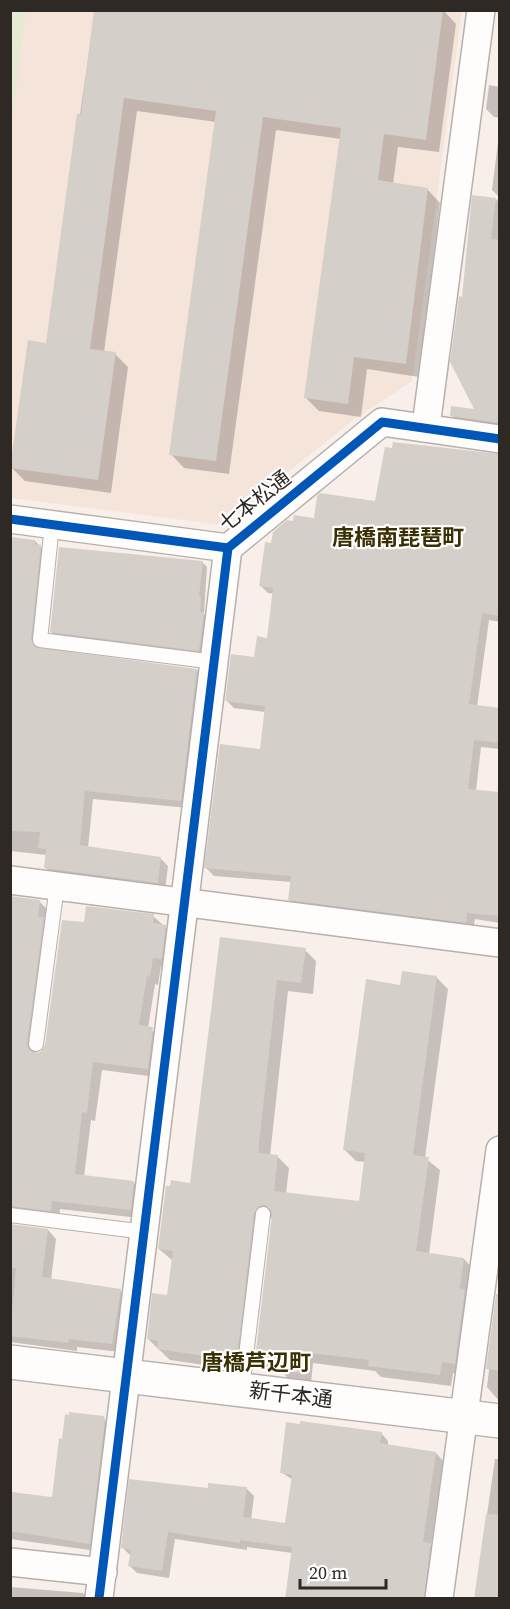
<svg xmlns="http://www.w3.org/2000/svg" width="510" height="1609" viewBox="0 0 510 1609" font-family="'Source Serif 4','Noto Sans JP',serif">
<rect width="100%" height="100%" fill="#f8efea"/>
<path fill="#f5e4da" d="M11 11H462L412 381 353 420 222 525 11 498Z"/>
<path fill="#e7ead3" d="M11 10 26 11 11 132 10 11Z"/>
<g fill="#0003">
<path d="M95 10H443L456 24 439 152 398 147 393 184 427 189 440 203 419 377 367 369 361 417 319 411 306 398 341 139 276 130 229 474 184 468 171 454 216 122 137 111 104 352 115 354 128 367 111 493 25 481 12 468 47 345Z"/>
<path d="M489 85 500 87V118L494 117 486 109Z"/>
<path d="M500 126V198L492 190Z"/>
<path d="M496 199 500 203V429L459 423 451 415 477 411 464 298Z"/>
<path d="M500 456V622L489 620 477 707 500 710V749L481 747 476 791 500 794V923L475 919 473 930 297 907 289 899 291 882 214 876 206 868 261 750 265 712 234 708 227 701 268 639 274 594 268 593 261 586 272 545 315 520 377 503Z"/>
<path d="M10 537 35 541 48 554 38 648 197 670 205 678 189 808 93 799 88 848 160 858 168 866 165 890 54 876 46 868 47 855 10 851Z"/>
<path d="M202 562 207 567 204 614 208 618 204 655 56 636 51 632Z"/>
<path d="M10 897 39 901 48 910 52 928 35 1055 44 1051 85 924 153 916 174 935 170 967 161 966 158 985 155 984 148 1028 161 1037 156 1077 102 1070 95 1121 91 1120 84 1177 134 1183 142 1191 139 1218 60 1209 59 1219 10 1221Z"/>
<path d="M221 939 305 950 316 961 313 994 288 991 270 1156 278 1157 289 1168 286 1194 360 1203 365 1162 356 1161 344 1149 401 987 436 977 448 989 425 1158 440 1170 429 1254 464 1259 475 1271 466 1375 453 1373 451 1386 381 1377 375 1371 313 1363 311 1383 291 1381 282 1372 268 1370 256 1358 273 1217 268 1220 238 1370 170 1360 148 1339 168 1297 173 1261 159 1249 191 1184Z"/>
<path d="M10 1226 48 1230 56 1239 51 1280 120 1291 129 1299 120 1352 77 1347V1351L10 1342Z"/>
<path d="M498 1296H500V1402L487 1387Z"/>
<path d="M103 1418 110 1425 97 1551 10 1539V1492L54 1498Z"/>
<path d="M381 1433 388 1441V1446L436 1453 443 1461 431 1546 437 1552 433 1598H288L293 1553 247 1547V1550L175 1539 169 1578 137 1573 130 1566V1555L123 1548 209 1490 210 1484 247 1489 254 1496 251 1520 287 1525 293 1480 281 1472Z"/>
<path d="M495 1459H500V1598H475Z"/>
<path d="M10 1587 83 1593 89 1598H10Z"/>
</g>
<g fill="#d5cfca">
<path d="M94 10H443L426 140 384 134 378 180 428 188 406 364 354 357 348 404 304 398 341 128 263 117 216 461 169 455 216 111 124 98 90 349 116 352 98 480 10 468 28 340 46 343 77 114H81Z"/>
<path d="M472 195 496 198 491 239 500 240V423L450 416 451 406 474 409 450 362 459 296 462 297Z"/>
<path d="M393 442 500 454V616L482 613 469 704 500 708V743L474 740 468 789 500 792V916L467 913 466 923 288 900 291 876 204 868 220 744 260 749 265 706 225 701 231 654 254 657 257 636 267 638 273 588 259 586 265 542 271 543 273 532 287 520 293 521 294 515 314 518 317 496 320 493 375 501 385 447 392 448Z"/>
<path d="M10 537 35 540V544L41 545 31 639 35 647 197 669 181 801 85 791 80 845 161 857 158 883 44 868 46 849 38 848 40 832 10 831Z"/>
<path d="M59 547 203 561 199 596 201 597 200 612H204L199 651 50 632Z"/>
<path d="M10 896 40 900 38 917H44L27 1043 28 1048 34 1053 40 1052 45 1045 62 920 84 922 86 906 154 914 153 923 166 925 162 959 153 958 150 977 147 976 139 1025 153 1027 148 1069 93 1062 87 1113 82 1112 75 1174 134 1181 131 1210 52 1201 51 1211 10 1206Z"/>
<path d="M220 937 306 948 301 983 277 980 258 1153 278 1155 274 1191 359 1201 365 1153 343 1150 366 979 400 985 402 971 437 976 413 1155 429 1157 416 1251 464 1258 460 1288 465 1290 455 1364 442 1362 440 1375 368 1366 369 1360 302 1352 300 1373 278 1370 279 1362 255 1359 272 1215 271 1210 265 1205 259 1206 254 1213 237 1357 227 1355V1359L157 1349 158 1341 147 1339 152 1293 167 1295 173 1251 158 1249 166 1186H170L171 1180 190 1183Z"/>
<path d="M10 1224 48 1229 42 1277 121 1289 112 1344 69 1339 68 1343 10 1336 16 1268 10 1267Z"/>
<path d="M496 1294H500V1371L486 1369Z"/>
<path d="M69 1412 104 1416 105 1420 90 1544 10 1531V1492L52 1497 59 1438 62 1439 65 1414 69 1415Z"/>
<path d="M300 1421 382 1432 380 1443 436 1452 423 1542 431 1543 424 1599H285L292 1547 240 1540V1543L168 1532 162 1571 128 1566 131 1550 121 1548 129 1479 208 1488V1483L247 1487 243 1517 285 1523 292 1475 280 1473 286 1422 300 1424Z"/>
<path d="M486 1514 500 1515V1599H474Z"/>
</g>
<g fill="none" stroke-linecap="round" stroke-linejoin="round">
<g stroke="#b7b0ac" stroke-width="16">
<g id="service">
<path d="M52 525 40 640 215 662"/>
<path d="M36 1044 57 886"/>
<path d="M10 1215 145 1232"/>
<path d="M242 1389 263 1214"/>
</g>
</g>
<g stroke="#b7b0ac" stroke-width="30">
<g id="minor">
<path d="M426 426 481 10"/>
<path d="M10 519 228 548 382 422 500 439"/>
<path d="M10 880 500 943"/>
<path d="M10 1562 103 1572"/>
<path d="M99 1598 228 548"/>
<path d="M439 1598 500 1150"/>
</g>
</g>
<g stroke="#b7b0ac" stroke-width="36">
<path id="tertiary" d="M10 1362 500 1421"/>
</g>
<use href="#service" stroke="#fefdfc" stroke-width="14"/>
<use href="#minor" stroke="#fefdfc" stroke-width="27"/>
<use href="#tertiary" stroke="#fefdfc" stroke-width="33"/>
<g stroke="#fff" stroke-width="13">
<g id="cycleway">
<path d="M10 519 228 548 382 422 500 439"/>
<path d="M99 1598 228 548"/>
</g>
</g>
<use href="#cycleway" stroke="#0057b8" stroke-width="9"/>
</g>
<g text-anchor="middle" stroke-width="4.5" stroke-linejoin="round" paint-order="stroke">
<g font-size="21" fill="#2f2926" stroke="#fff">
<text transform="translate(255 501) rotate(-38)" y="7">七本松通</text>
<text transform="translate(291 1395) rotate(7)" y="7">新千本通</text>
</g>
<g font-size="22" font-weight="bold" fill="#392f03" stroke="#fff">
<text x="398" y="545">唐橋南琵琶町</text>
<text x="256" y="1370">唐橋芦辺町</text>
</g>
</g>
<rect width="510" height="1609" fill="none" stroke="#2f2926" stroke-width="24"/>
<path d="M300 1579v9h86v-9" fill="none" stroke="#2f2926" stroke-width="3"/>
<text x="309" y="1579" font-size="18" fill="#2f2926" stroke="#ffffff" stroke-width="4.5" paint-order="stroke">20 m</text>
</svg>
